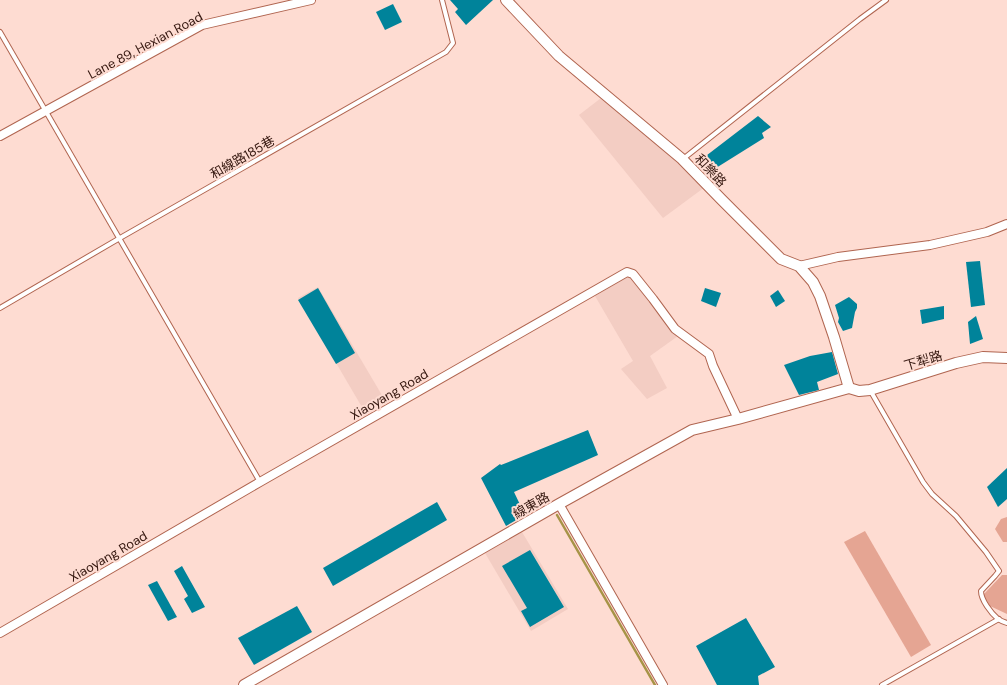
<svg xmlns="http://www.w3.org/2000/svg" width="1007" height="685" viewBox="0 0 1007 685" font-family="'DM Sans','Noto Sans TC',sans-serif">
<rect width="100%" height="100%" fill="#fedcd2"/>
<g fill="#f3cdc3">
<path d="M605 95 709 184 663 218 579 115Z"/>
<path d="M633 274 678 336 650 356 667 388 647 399 621 369 633 361 595 296Z"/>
<path d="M318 287 386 402 366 414 298 298Z"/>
<path d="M522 532 568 609 531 631 485 553Z"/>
</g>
<g fill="#e5a593">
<path d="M1007 517V542H1003L995 529 1001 519Z"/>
<path d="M865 531 931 645 911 657 844 542Z"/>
<path d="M1002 575H1007V614L990 606 983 595Z"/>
</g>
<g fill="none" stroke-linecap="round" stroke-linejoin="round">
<path stroke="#a79447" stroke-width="2.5" d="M557 515 655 685"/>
</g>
<g fill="#00839a">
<path d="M450 0H493L466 25 455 12 458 9Z"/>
<path d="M393 4 402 22 385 30 376 12Z"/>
<path d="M758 116 771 127 762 133 764 138 708 173 698 162Z"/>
<path d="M980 261 985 305 971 307 966 262Z"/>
<path d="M318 288 355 353 336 364 298 300Z"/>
<path d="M705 288 721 293 716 307 701 301Z"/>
<path d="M778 290 785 301 776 307 770 296Z"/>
<path d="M849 297 857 304V308L855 312 852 328 843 331 838 322 839 318 835 305Z"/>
<path d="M944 306V319L922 324 920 310Z"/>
<path d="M976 316 983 339 970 344 968 322Z"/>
<path d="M832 352 838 374 817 382 819 390 799 395 784 365 810 356Z"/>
<path d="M588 430 598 455 514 492 525 515 506 526 481 478 500 464 501 465Z"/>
<path d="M1007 468V499L998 507 987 487Z"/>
<path d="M437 502 447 520 333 586 323 568Z"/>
<path d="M530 550 564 607 530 627 521 611 527 608 502 566Z"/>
<path d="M182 566 205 607 192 613 184 599 188 596 174 571Z"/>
<path d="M157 581 177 617 168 621 148 585Z"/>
<path d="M297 606 312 632 254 665 238 638Z"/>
<path d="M746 618 775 667 758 676 759 685H717L696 646Z"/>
</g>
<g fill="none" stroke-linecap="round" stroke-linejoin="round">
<g stroke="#b06550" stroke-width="6">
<g id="service">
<path d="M0 32 260 482"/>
<path d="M683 159 860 19 886 0"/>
<path d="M0 308 120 238 446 52 453 43 442 0"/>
<path d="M870 390 923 482 932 494 956 516 986 552 999 571 995 576 981 591C981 600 991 613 998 619 1001 621 1004 622 1007 623"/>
<path d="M882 685 999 619"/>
</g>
</g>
<g stroke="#b06550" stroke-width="10">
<g id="minor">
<path d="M0 136 202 25 311 0"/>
<path d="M799 266 838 257 930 245 987 232 1007 224"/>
<path d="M559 504 663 685"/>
<path d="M0 633 260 482 627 272 633 274 653 299 675 329 709 354 713 366 738 419"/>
</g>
</g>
<g stroke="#b06550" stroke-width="12">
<g id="tertiary">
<path d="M506 0 559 56 682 159 721 199 781 259 799 266 813 282 820 296 834 337 849 388"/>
<path d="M849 388 859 391 870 390 956 363 983 357 1007 358"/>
<path d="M244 685 559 504 692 430 738 419 849 388"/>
</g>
</g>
<use href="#service" stroke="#fff" stroke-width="4"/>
<use href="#minor" stroke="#fff" stroke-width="8"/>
<use href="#tertiary" stroke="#fff" stroke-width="10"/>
</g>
<g text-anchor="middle" stroke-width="4" stroke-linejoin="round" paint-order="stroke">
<g font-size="13" fill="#33150d" stroke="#fedcd2">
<text transform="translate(145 45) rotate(-28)" y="5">Lane 89, Hexian Road</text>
<text transform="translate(242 157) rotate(-30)" y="5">和線路185巷</text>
<text transform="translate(711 170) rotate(47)" y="5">和樂路</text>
<text transform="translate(923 360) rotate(-17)" y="5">下犁路</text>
<text transform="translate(389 394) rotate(-30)" y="5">Xiaoyang Road</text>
<text transform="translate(531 505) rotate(-30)" y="5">線東路</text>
<text transform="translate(108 556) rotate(-30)" y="5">Xiaoyang Road</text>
</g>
</g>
</svg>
